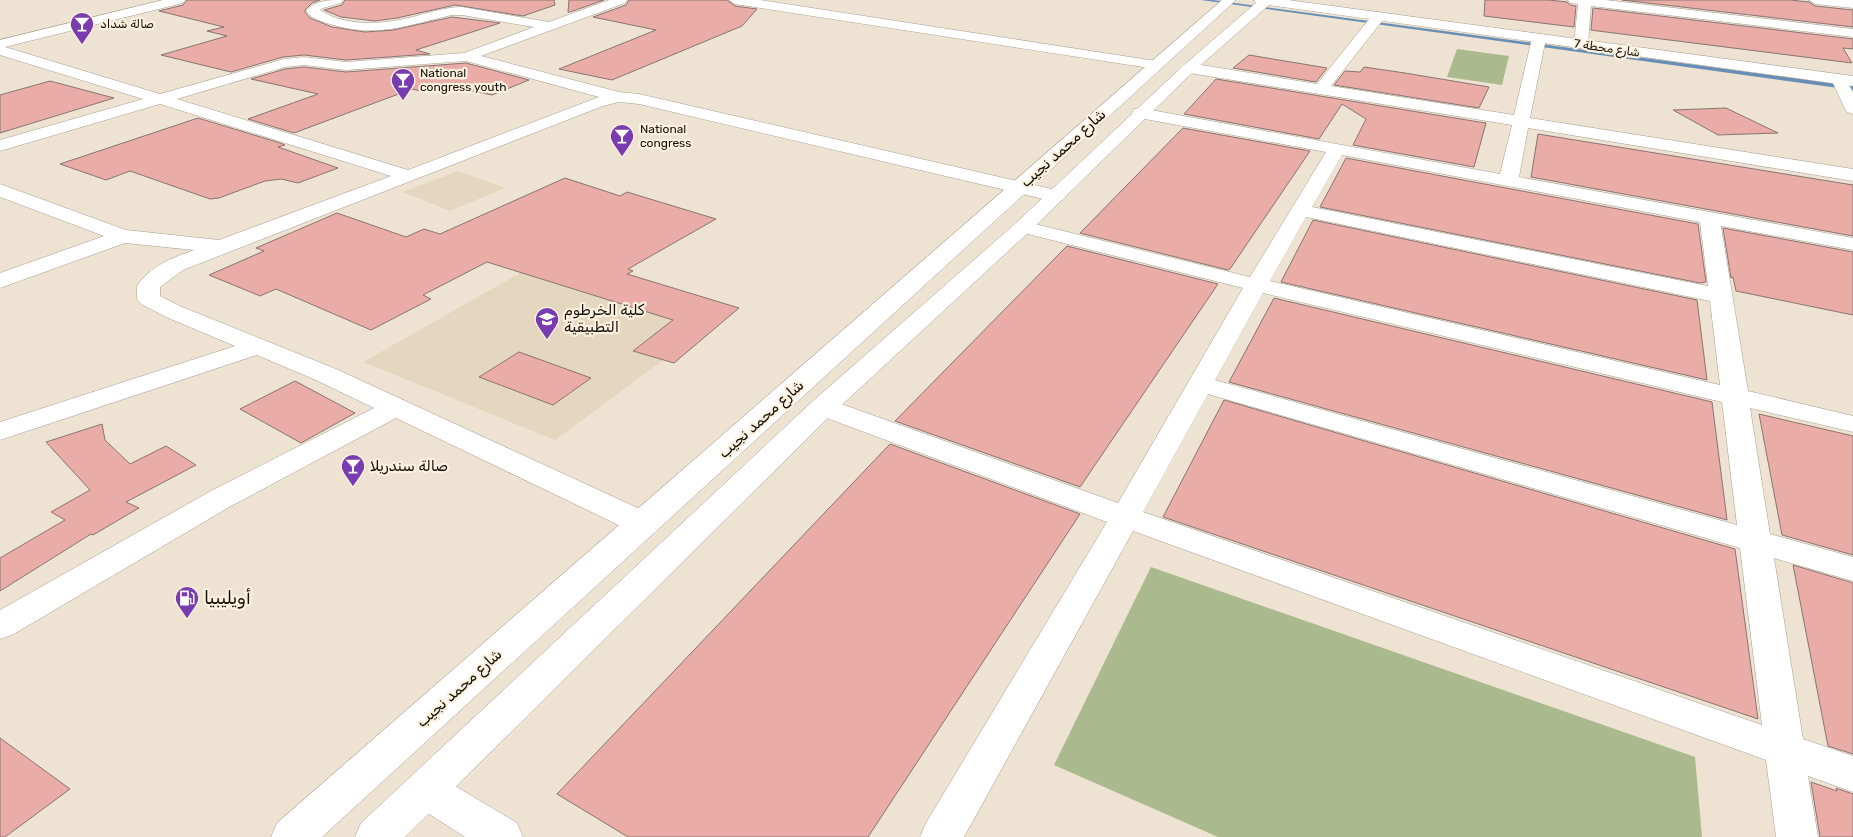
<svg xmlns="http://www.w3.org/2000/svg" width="1853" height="837" viewBox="0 0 1853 837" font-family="Rubik,'Noto Sans Arabic',sans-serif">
<rect width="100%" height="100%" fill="#eee3d2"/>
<g fill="#e5d6bf">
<path d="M458 171 505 188 450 211 403 192Z"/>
<path d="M543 260 722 317 555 440 363 362Z"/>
</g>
<g fill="#aaba8e">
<path d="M1457 49 1509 56 1502 85 1447 77Z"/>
<path d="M1151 567 1695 757 1702 837H1218L1054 765Z"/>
</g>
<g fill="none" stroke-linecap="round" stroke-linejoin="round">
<path fill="#688eb6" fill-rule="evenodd" d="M1201 0H1213L1853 86V90Z"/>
</g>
<g fill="#e9aca6" stroke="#887472">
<path d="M187 0H320L312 3 305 10V12L310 18 332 27 365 32 393 30 452 17 500 23 416 50 430 54 346 60 304 55 283 57 231 72 161 55 227 36 207 31 224 27 159 11 183 5Z"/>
<path d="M345 0H554L555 5 523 16 455 5 397 18 375 21 341 17 324 10 342 5Z"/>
<path d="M569 0H604L570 12H568Z"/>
<path d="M629 0H727L735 6 757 9 742 26 612 80 559 69 656 30 593 17 626 5Z"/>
<path d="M1485 0H1549L1567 2 1570 5 1576 6 1574 27 1484 16Z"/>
<path d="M1622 0H1790L1809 2 1815 6 1853 10V27Z"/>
<path d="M1593 8 1853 39V49L1843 48 1852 63 1598 31 1591 30Z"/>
<path d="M1249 55 1327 68 1316 82 1233 68Z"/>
<path d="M466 63 529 80 492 95 444 85 425 92 412 89 294 133 248 119 318 94 251 79 285 69 304 67 346 72Z"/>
<path d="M1364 67 1405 73 1489 87 1479 108 1334 85 1345 71 1360 72Z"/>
<path d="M1216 79 1473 121 1486 123 1474 167 1353 145 1366 119 1342 104 1319 139 1184 114Z"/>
<path d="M50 81 114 98 0 133V95Z"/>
<path d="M1726 108 1778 133 1718 135 1673 110Z"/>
<path d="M198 118 280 143 285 145 278 147 338 168 298 183 281 179 265 181 219 198 210 199 130 171 106 180 60 164Z"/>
<path d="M1183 128 1310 151 1230 269 1228 270 1080 233Z"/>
<path d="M1538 134 1853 185V236L1531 177Z"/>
<path d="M1346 158 1698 224 1706 282 1700 283 1320 207Z"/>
<path d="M565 178 620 196 627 192 716 219 628 269 633 271 627 274 739 308 674 363 633 351 673 320 487 262 423 295 431 299 371 330 276 289 260 296 209 275 264 251 256 248 337 213 406 237 424 229 440 234Z"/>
<path d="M1313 220 1697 300 1707 380 1281 282Z"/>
<path d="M1723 228 1853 252V315L1736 291 1733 277 1731 278Z"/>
<path d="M1067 246 1218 284 1080 487 895 421Z"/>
<path d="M1274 298 1712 402 1727 520 1229 382Z"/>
<path d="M519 352 591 378 553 405 479 377Z"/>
<path d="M295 381 355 413 301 443 240 409Z"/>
<path d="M1224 400 1735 549 1758 719 1163 517Z"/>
<path d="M1759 414 1853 436V555L1782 535Z"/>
<path d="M102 424 105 440 130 464 166 446 196 465 126 502 139 508 93 535 91 534 0 591V558L65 520 51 512 90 490 46 442Z"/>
<path d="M890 444 1080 514 868 837H628L557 794Z"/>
<path d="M1793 565 1853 583V754L1828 746Z"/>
<path d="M0 738 70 789 5 837H0Z"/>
<path d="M1811 782 1837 791 1836 788 1853 794V837H1820Z"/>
</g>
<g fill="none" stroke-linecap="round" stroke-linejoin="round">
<g stroke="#a79d8d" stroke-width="1">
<g id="street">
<path d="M163 0H185L183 3 5 47 160 94 284 59 304 57 346 62 464 53 534 27 462 15H452C407 25 380 38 333 25 323 22 312 19 306 11 315 0 328 0 343 0L341 3 323 8 320 10C344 26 381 25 408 18 426 14 443 7 462 7L549 22 609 0H627L625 3 481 56 619 92 639 94 1056 190 1063 192 1066 196 1063 200 1056 202 639 104 619 102 603 106 183 270 160 287V296L182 307 336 369 655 516 660 524 655 532 644 535 633 532 396 418 231 506 12 635 0 639V610L209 492 374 408 318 381 257 355 0 440V422L235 346 166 317 141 304 137 299V286C150 266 172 258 194 250L125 243 0 288V273L104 236 0 197V184L126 230 219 240 391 176 160 104 0 151V140L143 99 0 55V40ZM466 61 599 97 408 170 177 99 285 67 304 65 346 70Z"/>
<path d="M729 0H760L1156 61 1161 62 1163 65 1161 68 1156 69 735 4Z"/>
<path d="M1568 0H1606L1853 29V37L1591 6 1588 44 1586 47H1576L1574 44 1578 4 1570 3Z"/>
<path d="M1809 0H1853V8L1815 4Z"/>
<path d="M1379 12 1386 16 1331 86 1514 115 1532 38 1539 34 1546 38 1530 118 1853 169V181L1528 128 1519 177 1853 238V250L1721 226 1748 391 1853 416V432L1750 408 1770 534 1853 557V581L1774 558 1803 739 1853 756V792L1808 776 1818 837H1776L1766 760 1133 531 964 837H920L926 823 1107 522 813 413 809 407 813 401 823 399 833 401 1118 503 1243 288 1016 231 1013 227 1016 223 1023 221 1250 277 1326 152 1134 117 1132 113 1134 109 1140 108 1500 174 1512 125 1189 73 1184 71 1181 68 1184 65 1189 63 1317 84 1374 13ZM1342 155 1700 222 1708 286 1312 207ZM1306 217 1710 301 1720 385 1270 281ZM1263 293 1722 402 1737 525 1215 380ZM1208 394 1740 548 1762 725 1143 512Z"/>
<path d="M1839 74 1844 76 1853 92V114L1847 112 1845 109 1831 79 1834 76Z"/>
<path d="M426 772 440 777 517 823 523 837H465L412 803 406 790 412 777Z"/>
</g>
</g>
<g stroke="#a79d8d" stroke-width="1">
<g id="secondary">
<path d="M1222 0H1236L322 837H271L277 823Z"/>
<path d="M1254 0H1288L1853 76V86L1269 5 1194 71 1030 231 833 413 405 837H355L361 823 813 401 1016 223 1184 65 1256 3Z"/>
</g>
</g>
<use href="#street" fill="#fff" fill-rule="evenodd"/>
<use href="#secondary" fill="#fff" fill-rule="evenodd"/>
</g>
<defs>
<g id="bar-pin" transform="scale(1.25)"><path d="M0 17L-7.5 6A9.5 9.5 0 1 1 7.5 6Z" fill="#783bb0" stroke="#fcf1df"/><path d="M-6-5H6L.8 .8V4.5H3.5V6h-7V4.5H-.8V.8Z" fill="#fff"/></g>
<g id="university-pin" transform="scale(1.25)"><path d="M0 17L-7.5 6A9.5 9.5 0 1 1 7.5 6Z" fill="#783bb0" stroke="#fcf1df"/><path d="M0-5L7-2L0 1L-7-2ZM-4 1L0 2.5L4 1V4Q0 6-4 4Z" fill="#fff"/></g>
<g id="fuel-pin" transform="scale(1.25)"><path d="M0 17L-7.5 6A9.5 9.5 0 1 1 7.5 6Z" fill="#783bb0" stroke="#fcf1df"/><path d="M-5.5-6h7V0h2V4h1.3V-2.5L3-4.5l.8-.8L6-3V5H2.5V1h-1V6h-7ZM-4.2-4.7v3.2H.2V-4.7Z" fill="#fff"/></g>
</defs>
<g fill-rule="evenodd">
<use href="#bar-pin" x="82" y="24"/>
<use href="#bar-pin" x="403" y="80"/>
<use href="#bar-pin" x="622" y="136"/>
<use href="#university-pin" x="547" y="319"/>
<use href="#bar-pin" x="353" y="466"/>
<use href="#fuel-pin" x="187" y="598"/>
</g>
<g text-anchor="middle" stroke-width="4.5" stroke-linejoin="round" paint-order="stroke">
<g font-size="12" fill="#120e08" stroke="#fcf1df" text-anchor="start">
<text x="100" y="28">صالة شداد</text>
<text x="420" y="77">National<tspan x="420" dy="14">congress youth</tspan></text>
<text x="640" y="133">National<tspan x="640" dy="14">congress</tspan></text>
</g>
<g font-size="12" fill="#120e08" stroke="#fcf1df">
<text transform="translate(1607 48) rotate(8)" y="4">شارع محطة 7</text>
</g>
<g font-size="15" fill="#120e08" stroke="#fcf1df">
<text transform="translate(1063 148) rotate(-42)" y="5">شارع محمد نجيب</text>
<text transform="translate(761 419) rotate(-42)" y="5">شارع محمد نجيب</text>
<text transform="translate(459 688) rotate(-42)" y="5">شارع محمد نجيب</text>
</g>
<g font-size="15" fill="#120e08" stroke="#fcf1df" text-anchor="start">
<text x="564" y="315">كلية الخرطوم<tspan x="564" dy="17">التطبيقية</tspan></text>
<text x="370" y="471">صالة سندريلا</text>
</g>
<g font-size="18" fill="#120e08" stroke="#fcf1df" text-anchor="start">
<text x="204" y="604">أويليبيا</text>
</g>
</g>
</svg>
